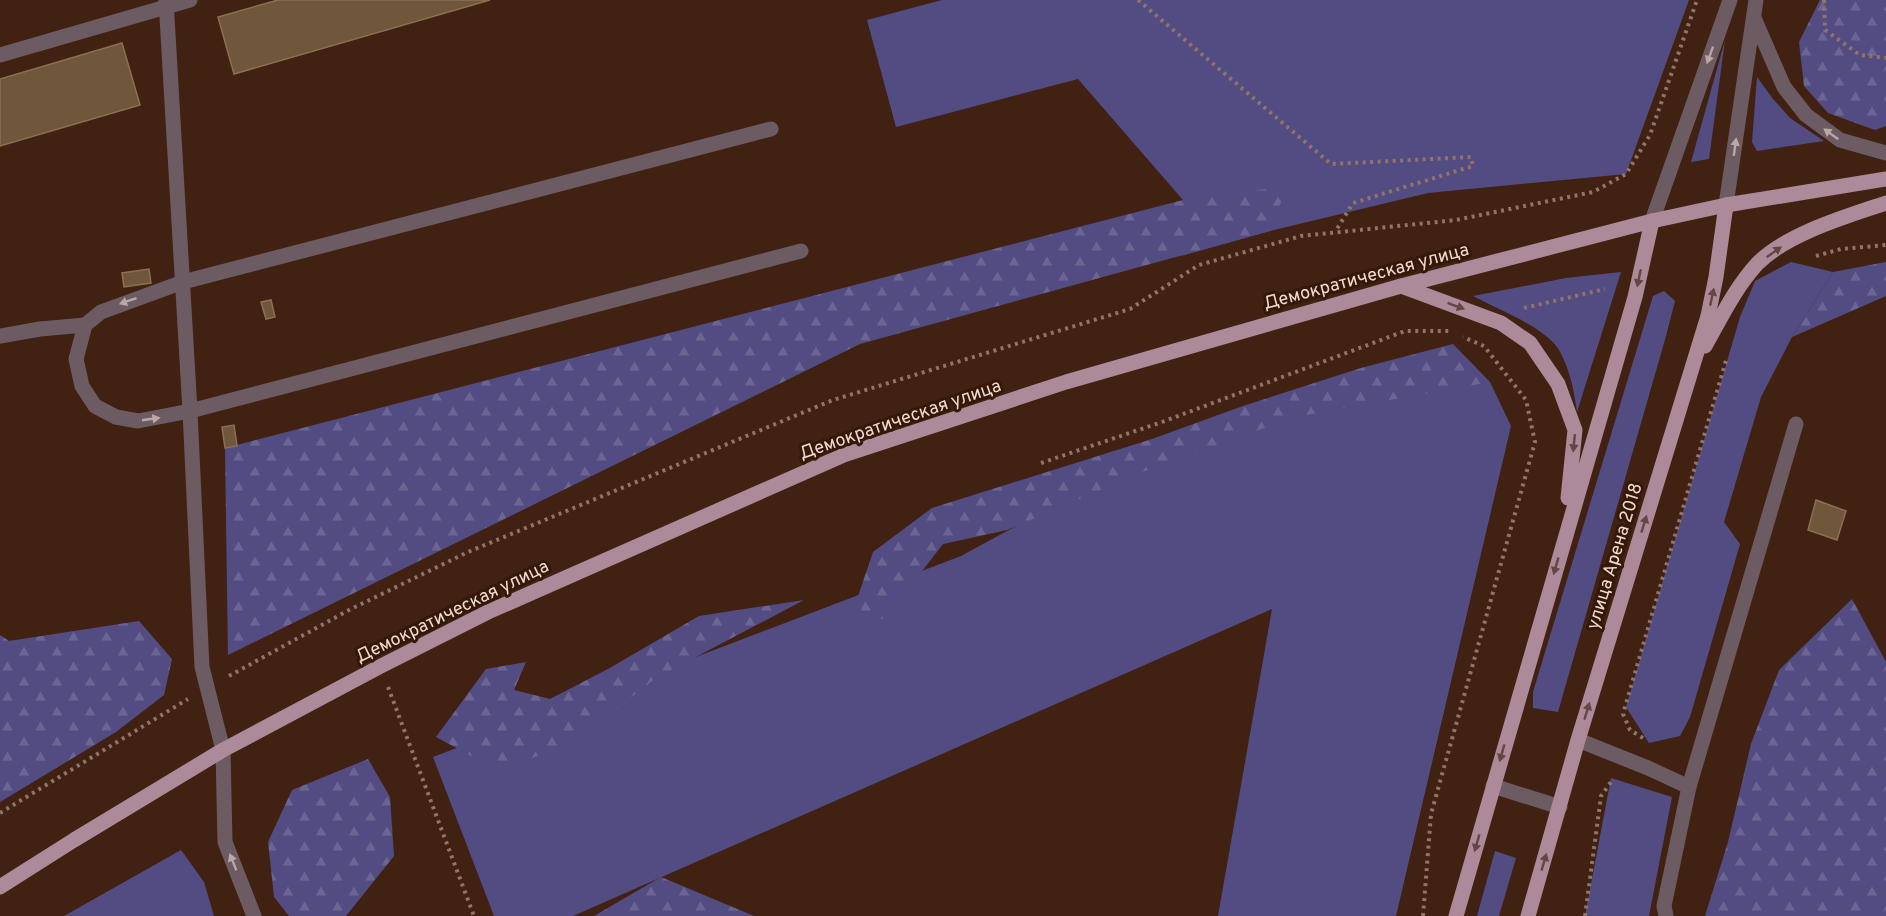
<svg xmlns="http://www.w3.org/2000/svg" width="1886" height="916" viewBox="0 0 1886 916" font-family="Overpass,sans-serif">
<defs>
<pattern id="forest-firs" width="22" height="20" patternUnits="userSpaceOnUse" patternTransform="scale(1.5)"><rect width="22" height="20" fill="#534c83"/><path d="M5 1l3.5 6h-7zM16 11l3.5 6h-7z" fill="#6c6594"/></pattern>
</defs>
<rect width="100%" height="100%" fill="#412212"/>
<g fill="#534c83">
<path d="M942 0H1689L1626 174 1428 193 1270 231 1181 256 1183 200 1078 79 896 127 867 20Z"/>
<path d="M1725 40 1709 159 1691 162Z"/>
<path d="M1757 77 1773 99 1790 118 1824 141 1757 151 1752 142Z"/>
<path d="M1791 262 1833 272 1792 337 1761 397 1724 522 1740 544 1690 717 1680 736 1649 743 1626 707 1740 317 1755 281Z"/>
<path d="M1621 272 1577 412C1574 391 1570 369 1559 350 1545 327 1497 309 1473 296L1566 278Z"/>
<path d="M1664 291 1675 301 1666 336 1558 712 1533 708V692L1653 296Z"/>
<path d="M1324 380 1490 382 1511 426 1396 916H1218L1272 609 573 916H494L433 757 961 556 1125 467Z"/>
<path d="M1611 778 1672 797 1649 916H1585Z"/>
<path d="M181 850 204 882 214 916H64Z"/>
<path d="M1495 851 1516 858 1499 916H1477Z"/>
</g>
<g fill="url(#forest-firs)">
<path d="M1820 0H1886V126L1875 130 1828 113 1804 86 1799 42Z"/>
<path d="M1287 186 1270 231 860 344 228 655 225 448 1183 200Z"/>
<path d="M1886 262V296L1792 337 1833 272Z"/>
<path d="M1453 344 1490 382 1295 417 1152 468 1007 530 943 544 885 619 851 617 873 552 932 508 1152 439 1243 406 1361 368Z"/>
<path d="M1852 599 1886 662V916H1705L1728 842 1751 744 1779 670Z"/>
<path d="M804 600 656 678 580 737 501 772 436 737 486 669 526 662 514 690 550 699 608 669 699 616Z"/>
<path d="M139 621 172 659 164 695 116 732 0 802V635L9 641Z"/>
<path d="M368 759 390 797 394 856 346 916H289L274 897 268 842 292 790Z"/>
<path d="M661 877 754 916H594Z"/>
</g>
<g fill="#70563a" stroke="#8b7053" stroke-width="1.5">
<path d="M278 0H490L234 74 218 17Z"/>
<path d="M122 43 140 105 0 146V79Z"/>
<path d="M149 269 151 283 124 287 122 273Z"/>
<path d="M271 300 275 317 266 319 261 302Z"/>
<path d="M234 425 237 446 225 448 222 427Z"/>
<path d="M1816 500 1846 511 1837 540 1808 530Z"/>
</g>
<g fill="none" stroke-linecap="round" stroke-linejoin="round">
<g stroke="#8f7467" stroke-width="4" stroke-dasharray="3 4.5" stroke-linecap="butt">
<path d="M1138 0 1331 164 1471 157 1473 166 1353 203 1335 232"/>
<path d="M1824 0 1825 30 1860 55 1886 58"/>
<path d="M1816 256 1841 249 1886 245"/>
<path d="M1524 308 1605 289"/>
<path d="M1041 463 1162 422 1405 331H1450"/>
<path d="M229 676 349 610 468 552 833 400 1130 309 1199 265 1301 236 1456 220 1593 192 1626 174 1650 135 1697 0"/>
<path d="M388 687 474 916"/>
<path d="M1643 738 1630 730 1623 714 1727 357"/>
<path d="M0 813 188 699"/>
<path d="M1423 916 1431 814 1535 442 1526 400 1484 346 1463 337"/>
<path d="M1585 916 1601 796 1613 779"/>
</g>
<g stroke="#6c5b63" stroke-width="15">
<path d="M166 0 190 411 202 667 223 750 225 842 254 916"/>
<path d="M1754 18 1784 87 1806 115 1840 140 1886 153"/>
<path d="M0 55 190 0"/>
<path d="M771 129 183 282 101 312 85 325 76 359 82 386 95 406 116 417 138 421 190 411 801 251"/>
<path d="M1726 205 1756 0"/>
<path d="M1652 221 1730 0"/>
<path d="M0 336 40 329 85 325"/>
<path d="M1578 740 1648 768 1689 787"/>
<path d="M1493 786 1560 807"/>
<path d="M1666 916 1664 906 1689 787 1796 424"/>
</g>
<g stroke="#ac8a9a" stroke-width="15">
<path d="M1401 286 1501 323 1530 343 1558 384 1575 430 1568 498"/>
<path d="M1705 346C1721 318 1735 288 1757 264 1786 234 1847 216 1886 203"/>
<path d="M0 887 74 840 223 750 381 666 488 612 844 455 1066 382 1401 286 1652 221 1726 205 1886 179"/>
<path d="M1456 916 1635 297 1652 221"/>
<path d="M1528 916 1578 740 1708 316 1716 277 1726 205"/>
</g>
</g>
<defs><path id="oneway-solid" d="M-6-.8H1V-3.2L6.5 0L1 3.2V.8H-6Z" transform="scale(1.5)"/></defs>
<g fill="#bba8a5">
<use href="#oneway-solid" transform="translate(1710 55) rotate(110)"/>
<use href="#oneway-solid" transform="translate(1831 134) rotate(-144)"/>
<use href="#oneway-solid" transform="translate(1735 147) rotate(-82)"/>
<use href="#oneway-solid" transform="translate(128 301) rotate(161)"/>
<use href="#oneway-solid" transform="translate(151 419) rotate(-8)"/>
<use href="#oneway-solid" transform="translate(233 862) rotate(-112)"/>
</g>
<g fill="#654642">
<use href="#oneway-solid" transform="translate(1774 252) rotate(-35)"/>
<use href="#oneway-solid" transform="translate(1639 278) rotate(102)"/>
<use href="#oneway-solid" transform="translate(1712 297) rotate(-78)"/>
<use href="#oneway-solid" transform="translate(1456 306) rotate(20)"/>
<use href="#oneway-solid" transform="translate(1574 443) rotate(96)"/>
<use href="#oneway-solid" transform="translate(1644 524) rotate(-73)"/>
<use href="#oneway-solid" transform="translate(1556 566) rotate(106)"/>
<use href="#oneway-solid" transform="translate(1587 711) rotate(-73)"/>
<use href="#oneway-solid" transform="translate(1502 753) rotate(106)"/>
<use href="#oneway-solid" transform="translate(1477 843) rotate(106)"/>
<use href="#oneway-solid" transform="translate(1544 862) rotate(-74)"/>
</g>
<g text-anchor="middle" stroke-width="6" stroke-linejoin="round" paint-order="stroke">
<g font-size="18" fill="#f0dbd1" stroke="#361808">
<text transform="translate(1366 276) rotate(-15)" y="6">Демократическая улица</text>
<text transform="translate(900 419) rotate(-19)" y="6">Демократическая улица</text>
<text transform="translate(1614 556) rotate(-73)" y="6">улица Арена 2018</text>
<text transform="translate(452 611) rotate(-26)" y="6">Демократическая улица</text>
</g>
</g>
</svg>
